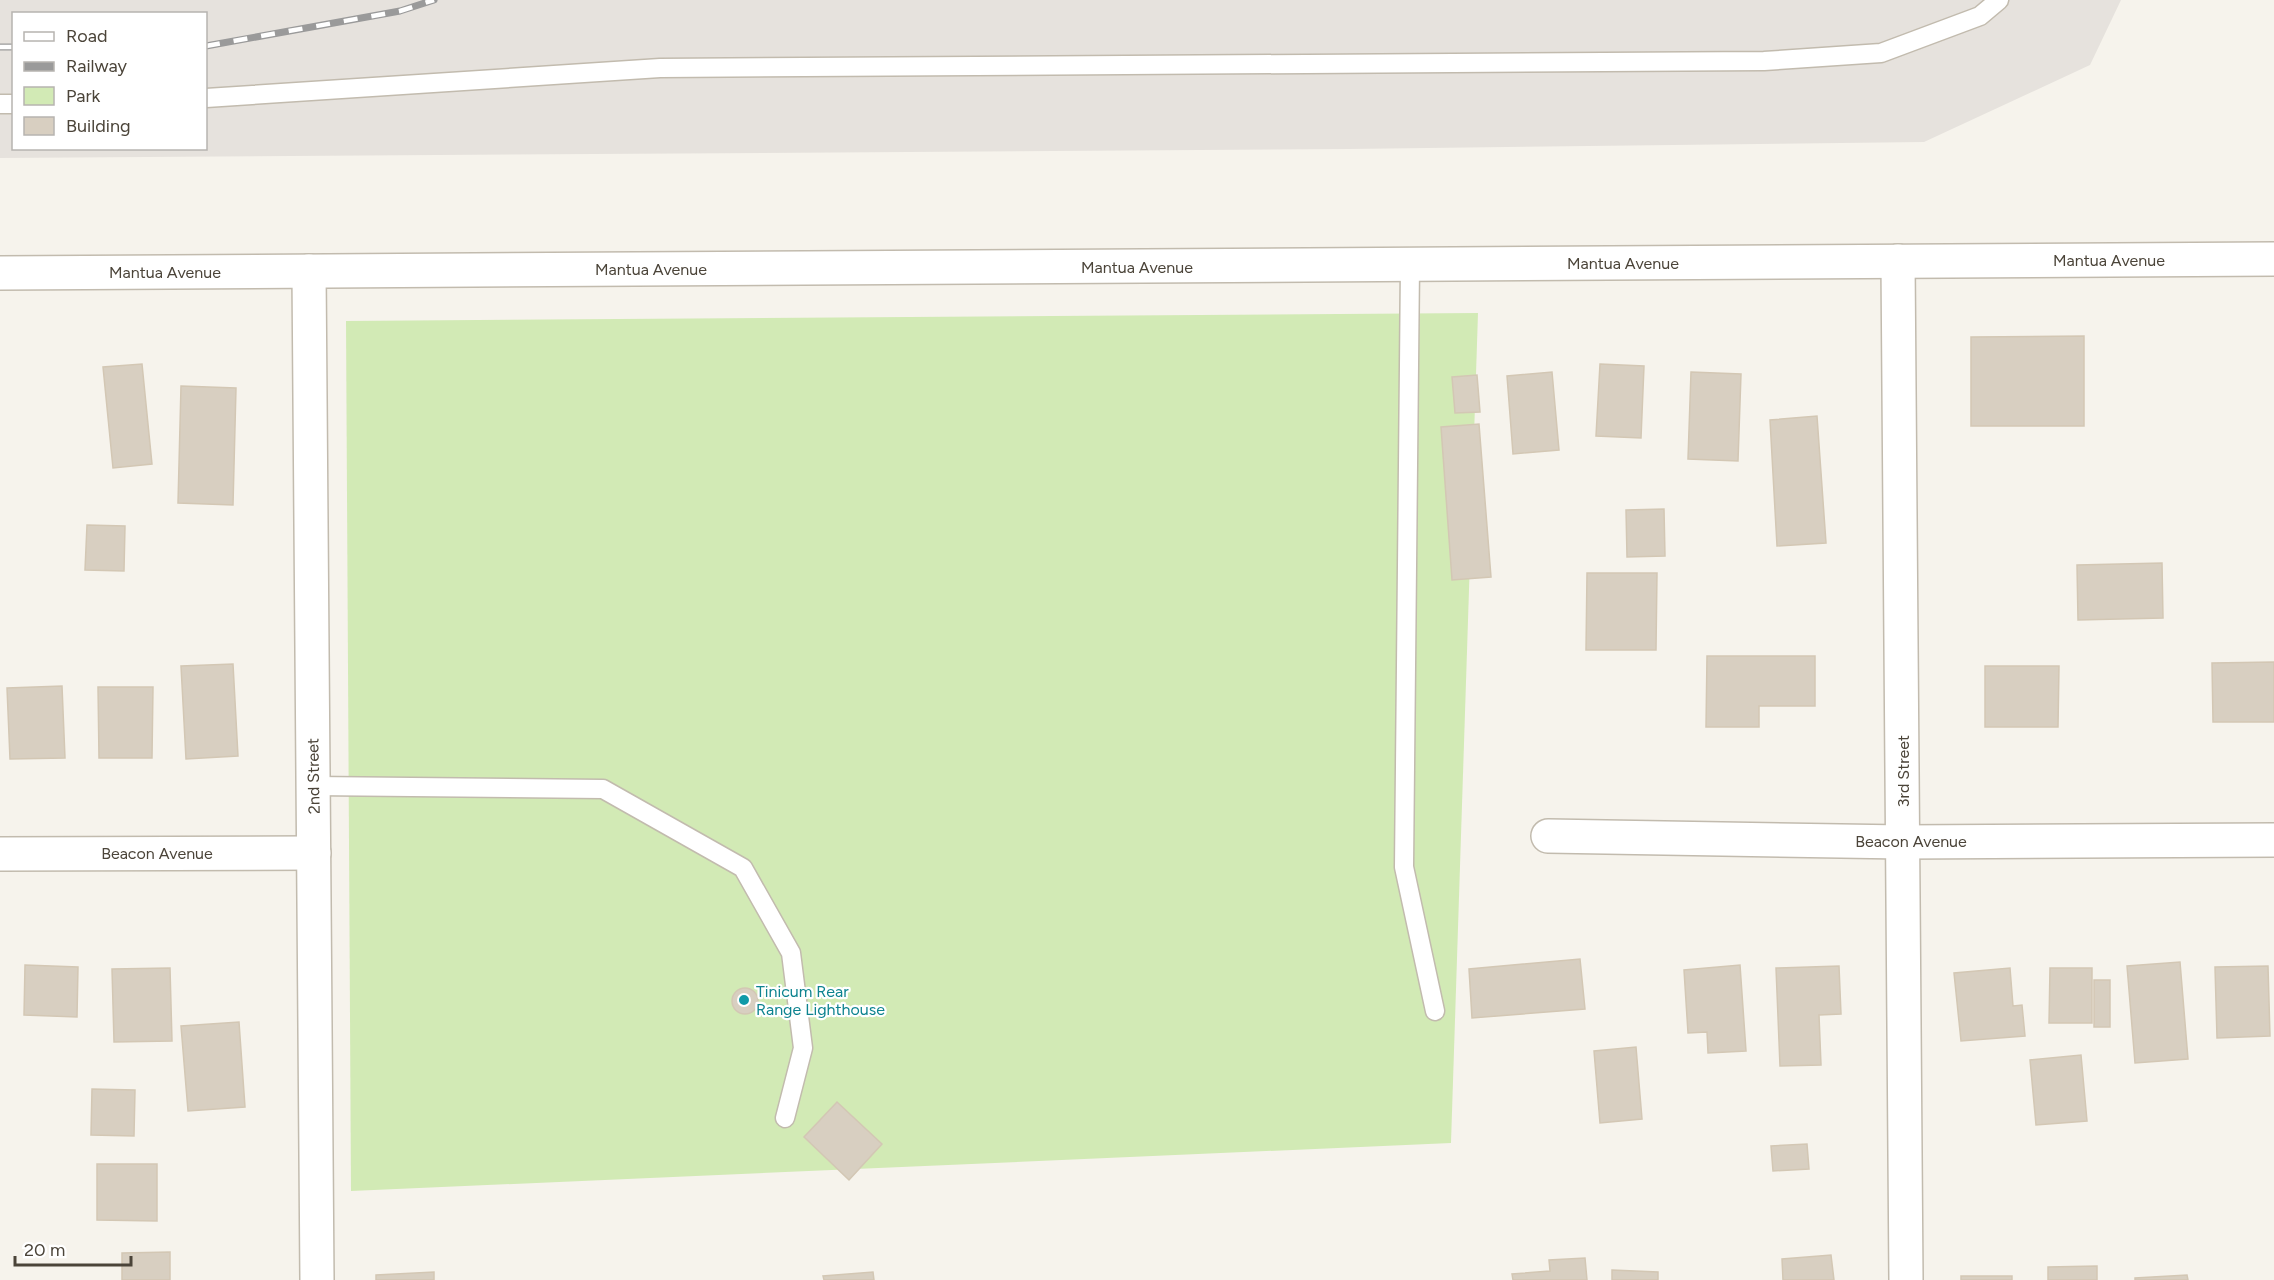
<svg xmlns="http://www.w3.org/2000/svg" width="2274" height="1280" viewBox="0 0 2274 1280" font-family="Figtree,sans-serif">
<rect width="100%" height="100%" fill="#f6f3ec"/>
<path fill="#e6e2dd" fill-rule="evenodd" d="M0 0H2121L2090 65 1924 142 1349 149 0 158ZM14 14H206V148H14Z"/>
<path fill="#d2eab5" d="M1478 313 1451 1143 351 1191 346 321Z"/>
<g fill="#d8cfc1" stroke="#d3c7b4" stroke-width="1.5">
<path d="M2084 336V426H1971V337Z"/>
<path d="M142 364 152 464 113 468 103 367Z"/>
<path d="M1600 364 1644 366 1641 438 1596 436Z"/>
<path d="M1552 372 1559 450 1513 454 1507 376Z"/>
<path d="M1691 372 1741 374 1738 461 1688 459Z"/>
<path d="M1477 375 1480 412 1455 413 1452 377Z"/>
<path d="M181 386 236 388 233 505 178 503Z"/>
<path d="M1817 416 1826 543 1777 546 1770 420Z"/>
<path d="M1479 424 1491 577 1452 580 1441 427Z"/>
<path d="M1664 509 1665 556 1627 557 1626 510Z"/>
<path d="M87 525 125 526 124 571 85 570Z"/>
<path d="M2162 563 2163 618 2078 620 2077 565Z"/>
<path d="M1587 573H1657L1656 650H1586Z"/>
<path d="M1707 656H1815V706H1759V727H1706Z"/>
<path d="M2274 662V722H2213L2212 663Z"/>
<path d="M233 664 238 756 186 759 181 666Z"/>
<path d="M1985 666H2059L2058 727H1985Z"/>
<path d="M62 686 65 758 10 759 7 688Z"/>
<path d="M98 687H153L152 758H99Z"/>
<path d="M1580 959 1585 1009 1472 1018 1469 969Z"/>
<path d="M2180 962 2188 1059 2135 1063 2127 966Z"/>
<path d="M25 965 78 967 77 1017 24 1015Z"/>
<path d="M1740 965 1746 1051 1708 1053 1707 1032 1688 1033 1684 970Z"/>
<path d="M1839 966 1841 1014 1819 1015 1821 1065 1780 1066 1776 968Z"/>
<path d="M2268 966 2270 1036 2217 1038 2215 967Z"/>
<path d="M170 968 172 1041 114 1042 112 969Z"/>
<path d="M2010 968 2013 1006 2022 1005 2025 1036 1961 1041 1954 973Z"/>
<path d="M2050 968H2092V1023H2049Z"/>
<rect x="2094" y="980" width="16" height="47"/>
<circle cx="745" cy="1001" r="13"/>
<path d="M239 1022 245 1107 188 1111 181 1026Z"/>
<path d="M1636 1047 1642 1119 1600 1123 1594 1051Z"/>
<path d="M2081 1055 2087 1121 2036 1125 2030 1060Z"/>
<path d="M92 1089 135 1090 134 1136 91 1135Z"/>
<path d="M837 1102 882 1144 849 1180 804 1137Z"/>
<path d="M1807 1144 1809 1169 1773 1171 1771 1146Z"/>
<path d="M97 1164H157V1221L97 1220Z"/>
<path d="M170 1252V1280H122V1253Z"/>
<path d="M1831 1255 1834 1280H1783L1782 1259Z"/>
<path d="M1585 1258 1587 1280H1513L1512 1274 1550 1271 1549 1260Z"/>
<path d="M2097 1266V1280H2048V1267Z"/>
<path d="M1612 1270 1658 1272V1280H1612Z"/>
<path d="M434 1272V1280H376V1275Z"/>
<path d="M873 1272 874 1280H824L823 1276Z"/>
<path d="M2187 1275 2188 1280H2135V1278Z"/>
<rect x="1961" y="1276" width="51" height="4"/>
</g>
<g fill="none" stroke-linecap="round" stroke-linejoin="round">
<g stroke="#c2bbae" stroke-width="21">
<g id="lane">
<path d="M206 98 660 68 1764 61 1881 53 1980 16 1999 0"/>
<path d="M0 104H14"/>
<path d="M1410 265 1404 867 1435 1011"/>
<path d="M313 786 603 789 743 868 791 953 803 1048 785 1118"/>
</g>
</g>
<g stroke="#c2bbae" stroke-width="36">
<g id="street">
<path d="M1898 261 1906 1280"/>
<path d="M309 271 317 1280"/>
<path d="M0 273 2274 259"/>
<path d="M1548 836 1903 842 2274 840"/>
<path d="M0 854 314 853"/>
</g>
</g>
<use href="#lane" stroke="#fff" stroke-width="18"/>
<use href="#street" stroke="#fff" stroke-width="33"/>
<g stroke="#9a9a9a" stroke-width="7">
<g id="rail">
<path d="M206 46 400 11 434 0"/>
<path d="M0 47H14"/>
</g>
</g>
<use href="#rail" stroke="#fff" stroke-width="4.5" stroke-dasharray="14" stroke-linecap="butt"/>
</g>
<circle fill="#0f9aa8" stroke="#fff" stroke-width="2" cx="744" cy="1000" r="6"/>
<g text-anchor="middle" stroke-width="4.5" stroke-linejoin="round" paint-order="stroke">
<g font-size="16" fill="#4b4439" stroke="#fff">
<text x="2109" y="266">Mantua Avenue</text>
<text x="1623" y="269">Mantua Avenue</text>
<text x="1137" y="273">Mantua Avenue</text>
<text x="651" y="275">Mantua Avenue</text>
<text x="165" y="278">Mantua Avenue</text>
<text transform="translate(1903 771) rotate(-90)" y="6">3rd Street</text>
<text transform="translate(313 776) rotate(-91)" y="6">2nd Street</text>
<text x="1911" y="847">Beacon Avenue</text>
<text x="157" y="859">Beacon Avenue</text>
</g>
<g font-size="16" fill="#0d838f" stroke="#fff" text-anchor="start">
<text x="756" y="997">Tinicum Rear<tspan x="756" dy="18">Range Lighthouse</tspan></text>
</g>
</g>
<rect x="12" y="12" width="195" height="138" fill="#ffffff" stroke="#b7b4b0" stroke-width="1.5"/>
<rect x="24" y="32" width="30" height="9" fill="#ffffff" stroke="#b7b4b0" stroke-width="1.5"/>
<text x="66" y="42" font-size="18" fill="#4b4439">Road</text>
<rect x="24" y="62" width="30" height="9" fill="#9a9a9a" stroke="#b7b4b0" stroke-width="1.5"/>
<text x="66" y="72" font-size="18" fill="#4b4439">Railway</text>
<rect x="24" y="87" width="30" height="18" fill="#d2eab5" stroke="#b7b4b0" stroke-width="1.5"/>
<text x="66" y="102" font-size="18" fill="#4b4439">Park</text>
<rect x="24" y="117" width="30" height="18" fill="#d8cfc1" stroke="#b7b4b0" stroke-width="1.5"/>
<text x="66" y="132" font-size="18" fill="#4b4439">Building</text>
<path d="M15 1256v9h116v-9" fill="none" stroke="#4b4439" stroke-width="3"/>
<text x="24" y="1256" font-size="18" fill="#4b4439" stroke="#ffffff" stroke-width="4.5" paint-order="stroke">20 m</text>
</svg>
